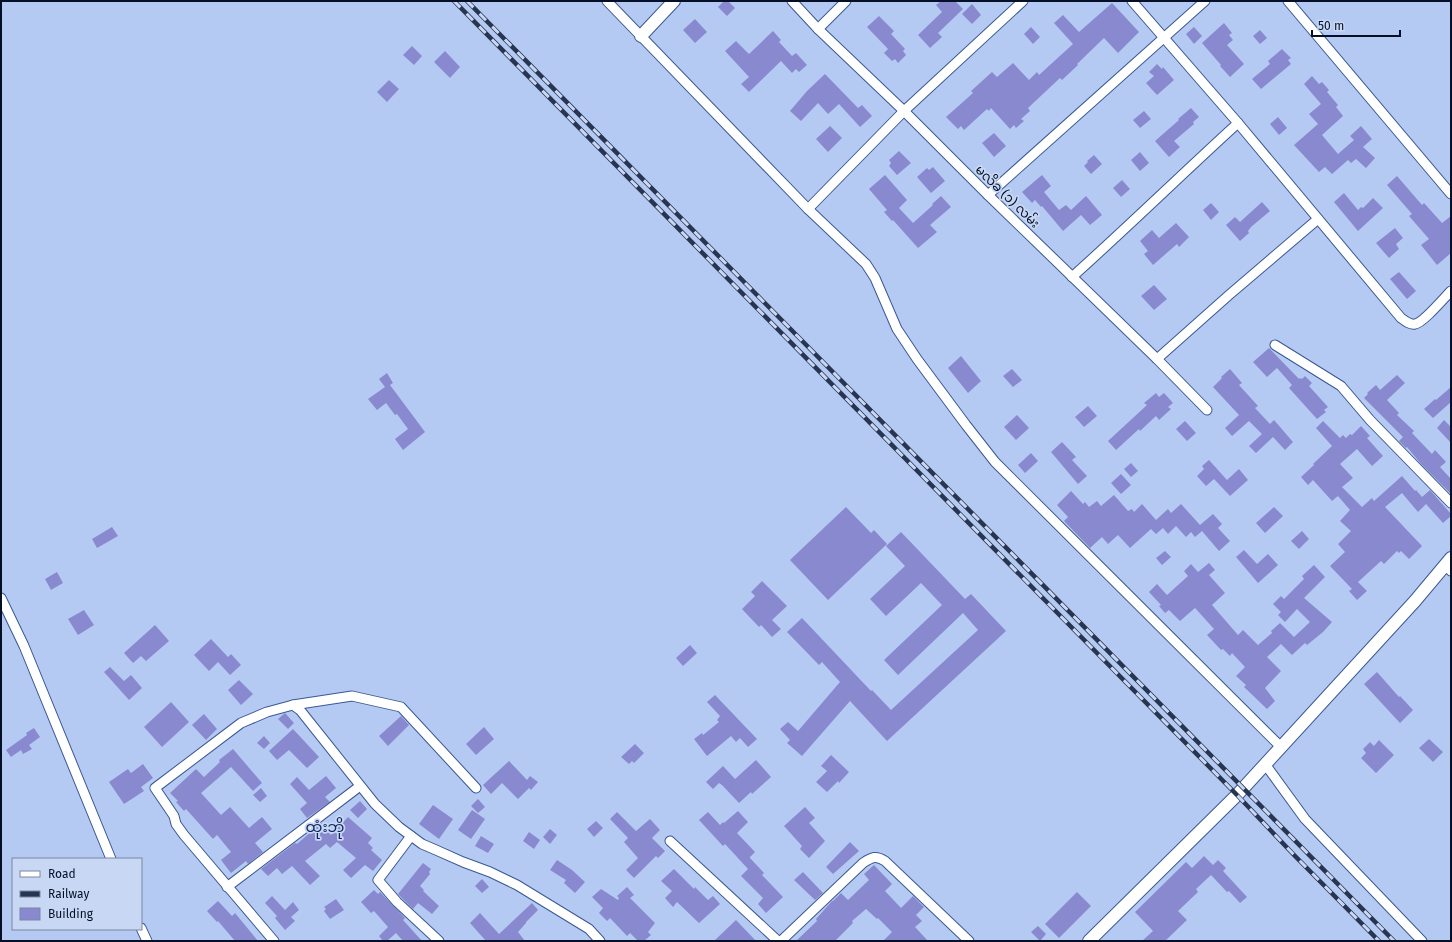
<svg xmlns="http://www.w3.org/2000/svg" width="1452" height="942" viewBox="0 0 1452 942" font-family="'Fira Sans','Noto Sans Myanmar',sans-serif">
<rect width="100%" height="100%" fill="#b5caf3"/>
<g fill="#8989d0">
<path d="M724 1H728L735 8 727 16 718 7Z"/>
<path d="M941 1H955L963 9 938 33 942 37 930 48 918 35 942 12 936 5Z"/>
<path d="M1112 3 1139 32 1118 53 1104 38 1077 64 1078 65 1062 80 1060 78 1028 108 1030 111 1021 119 1024 121 1016 128 1014 125 1010 129 991 108 989 111 987 109 964 130 961 126 958 129 946 117 973 93 971 91 992 72 997 77 1013 63 1029 80 1037 72 1039 75 1073 44 1054 23 1063 15 1079 32Z"/>
<path d="M972 4 981 15 972 24 962 14Z"/>
<path d="M879 16 894 31 891 34 905 49 903 51 906 55 898 63 895 59 892 61 884 53 888 49 867 27Z"/>
<path d="M695 19 707 32 695 43 683 30Z"/>
<path d="M1224 23 1232 33 1229 35 1233 40 1227 45 1244 64 1230 77 1220 66 1221 65 1202 43Z"/>
<path d="M1031 27 1040 37 1033 44 1024 34Z"/>
<path d="M1194 27 1202 36 1194 44 1186 34Z"/>
<path d="M1260 30 1267 38 1260 44 1253 36Z"/>
<path d="M773 31 781 40 779 42 792 56 796 53 807 65 799 72 796 69 792 73 781 61 749 92 741 84 749 77 725 51 736 41 749 54Z"/>
<path d="M412 46 422 56 414 65 403 55Z"/>
<path d="M1282 49 1291 58 1288 60 1291 64 1261 89 1252 79 1270 64 1268 61Z"/>
<path d="M445 51 460 67 450 78 434 62Z"/>
<path d="M1157 64 1162 69 1163 67 1174 80 1157 95 1146 83 1154 76 1149 72Z"/>
<path d="M825 74 858 108 862 105 872 116 860 127 839 104 828 114 818 103 801 121 790 111 807 91Z"/>
<path d="M1312 76 1319 84 1322 82 1329 90 1327 92 1338 105 1336 107 1343 116 1322 135 1338 154 1354 140 1350 136 1361 126 1372 139 1363 147 1375 158 1366 168 1356 159 1351 163 1348 160 1332 174 1325 167 1319 172 1294 145 1318 124 1309 114 1321 104 1304 84Z"/>
<path d="M389 80 399 89 387 102 377 92Z"/>
<path d="M1191 108 1199 117 1193 122 1194 124 1174 141 1180 147 1169 157 1155 141 1179 120 1178 119Z"/>
<path d="M1144 111 1151 119 1140 128 1133 120Z"/>
<path d="M1278 117 1287 128 1279 135 1270 124Z"/>
<path d="M830 126 842 138 828 152 816 139Z"/>
<path d="M994 133 1006 146 994 157 982 143Z"/>
<path d="M899 151 911 163 897 175 889 166 891 163 889 160Z"/>
<path d="M1140 152 1149 163 1140 171 1131 160Z"/>
<path d="M1094 155 1102 164 1091 174 1084 166 1088 162 1087 161Z"/>
<path d="M933 167 945 181 931 193 917 177 927 168 929 170Z"/>
<path d="M885 175 907 200 899 208 913 223 933 205 932 204 941 196 951 207 930 225 937 232 918 248 893 220 892 221 884 212 887 210 869 189Z"/>
<path d="M1042 175 1051 186 1044 192 1059 210 1066 205 1071 210 1086 196 1102 215 1090 225 1081 215 1063 231 1042 206 1041 207 1035 200 1032 203 1022 192Z"/>
<path d="M1397 176 1422 205 1424 203 1442 223 1451 216V253L1437 265 1421 245 1429 239 1409 216 1412 214 1387 185Z"/>
<path d="M1122 180 1130 189 1121 197 1113 188Z"/>
<path d="M1344 193 1358 210 1361 207 1363 208 1373 198 1383 208 1358 231 1334 202Z"/>
<path d="M1262 202 1270 211 1251 227 1248 231 1249 233 1240 241 1226 225 1235 217 1240 222Z"/>
<path d="M1211 203 1219 212 1211 220 1203 210Z"/>
<path d="M1176 223 1189 237 1179 247 1177 244 1153 265 1144 254 1148 251 1140 241 1152 230 1159 238Z"/>
<path d="M1395 228 1403 238 1396 244 1399 249 1389 258 1376 243Z"/>
<path d="M1399 272 1416 291 1407 299 1390 279Z"/>
<path d="M1154 285 1167 299 1154 310 1141 296Z"/>
<path d="M1269 348 1299 379 1300 378 1302 379 1305 376 1312 383 1309 386 1328 407 1324 410 1326 412 1317 419 1289 388 1292 385 1277 368 1267 377 1253 362Z"/>
<path d="M961 356 981 381 968 393 948 368Z"/>
<path d="M1012 369 1022 380 1013 387 1003 376Z"/>
<path d="M1230 369 1242 383 1239 385 1258 406 1255 408 1270 424 1274 420 1293 442 1285 450 1273 437 1256 453 1249 446 1262 434 1249 421 1232 436 1225 428 1239 415 1213 387 1222 378 1221 377Z"/>
<path d="M387 373 393 383 390 385 425 432 403 450 395 439 408 429 397 414 395 415 386 403 377 410 368 399 385 387 379 379Z"/>
<path d="M1397 375 1405 383 1387 400 1399 413 1397 415 1414 431 1412 433 1432 454 1435 450 1446 462 1440 467 1451 479V494L1421 464 1407 447 1406 448 1399 441 1403 437 1364 398 1368 394 1367 393 1376 385 1380 390Z"/>
<path d="M1451 387V402L1433 418 1424 409 1435 399 1436 400Z"/>
<path d="M1156 393 1159 397 1164 393 1173 403 1168 407 1171 409 1159 420 1156 416 1140 431 1139 429 1116 450 1108 441 1147 405 1144 403Z"/>
<path d="M1088 406 1097 416 1084 427 1075 417Z"/>
<path d="M1017 415 1029 428 1016 440 1004 427Z"/>
<path d="M1444 420 1451 427V443L1437 428Z"/>
<path d="M1185 421 1196 433 1187 441 1176 429Z"/>
<path d="M1323 421 1340 438 1343 435 1346 438 1350 434 1352 435 1361 426 1370 436 1367 438 1383 456 1372 466 1357 449 1340 464 1353 478 1342 487 1362 507 1372 498 1374 501 1402 476 1415 491 1416 490 1422 497 1430 490 1451 514V516L1443 523 1426 504 1418 512 1402 493 1385 507 1422 546 1409 559 1401 551 1399 553 1397 551 1384 564 1381 561 1358 582 1367 591 1357 600 1349 591 1352 589 1330 566 1345 552 1338 544 1351 531 1340 521 1350 510 1338 496 1332 501 1313 480 1308 485 1301 477 1314 465 1313 464 1332 446 1316 428Z"/>
<path d="M1062 442 1076 457 1072 460 1087 476 1078 484 1051 452Z"/>
<path d="M1031 453 1038 461 1025 473 1018 465Z"/>
<path d="M1209 460 1227 480 1239 469 1248 480 1230 496 1214 479 1206 486 1197 476 1204 469 1202 466Z"/>
<path d="M1131 463 1138 471 1131 477 1124 469Z"/>
<path d="M1121 474 1131 485 1121 494 1111 483Z"/>
<path d="M1071 491 1083 504 1085 502 1089 507 1097 501 1101 506 1114 495 1128 511 1132 509 1134 512 1142 504 1156 520 1168 509 1171 513 1181 504 1200 525 1213 514 1222 524 1218 528 1230 541 1219 551 1202 531 1195 537 1191 532 1186 537 1176 526 1168 534 1163 528 1156 534 1151 529 1130 548 1118 535 1108 544 1102 537 1090 548 1064 521 1068 517 1057 505Z"/>
<path d="M846 507 871 533 874 530 887 544 828 600 790 560Z"/>
<path d="M1274 507 1283 516 1265 533 1256 523Z"/>
<path d="M112 527 118 536 97 548 92 539Z"/>
<path d="M1302 531 1309 539 1299 549 1291 541Z"/>
<path d="M901 532 965 599 971 594 1006 631 887 741 850 701 802 756 787 743 790 740 780 729 788 722 798 731 840 682 822 662 819 665 787 632 802 618 871 691 872 690 891 710 978 630 963 613 898 675 884 660 942 605 921 583 886 616 870 599 905 566 886 546Z"/>
<path d="M1244 550 1257 564 1268 554 1278 565 1258 583 1236 557Z"/>
<path d="M1165 551 1171 557 1162 565 1156 558Z"/>
<path d="M1209 563 1215 570 1209 575 1225 593 1212 605 1238 635 1243 630 1258 645 1272 633 1271 631 1280 623 1294 637 1310 622 1297 609 1285 622 1278 615 1281 612 1273 604 1281 596 1284 599 1304 579 1302 576 1314 565 1325 577 1304 598 1332 622 1323 632 1307 645 1305 643 1292 655 1281 644 1267 657 1281 671 1265 688 1275 701 1267 709 1244 687 1246 685 1236 676 1245 667 1232 653 1230 656 1223 649 1221 650 1207 635 1214 629 1196 609 1195 608 1180 621 1169 610 1165 613 1159 606 1161 605 1149 592 1157 584 1167 595 1188 576 1184 571 1191 564 1198 572Z"/>
<path d="M57 572 63 583 51 590 45 579Z"/>
<path d="M762 581 787 606 772 620 781 629 772 637 761 625 759 627 742 609 755 596 751 592Z"/>
<path d="M84 610 94 625 78 635 68 619Z"/>
<path d="M155 625 169 641 146 661 141 656 133 663 124 653Z"/>
<path d="M211 639 228 657 231 654 241 665 230 675 218 662 209 671 194 655Z"/>
<path d="M690 645 697 653 683 666 676 658Z"/>
<path d="M110 667 124 681 131 675 142 688 129 700 104 672Z"/>
<path d="M1377 672 1399 697 1400 696 1413 710 1400 723 1364 684Z"/>
<path d="M239 680 253 694 241 705 228 690Z"/>
<path d="M715 695 757 739 748 747 740 738 736 742 731 736 707 756 694 739 702 733 703 735 719 722 717 720 720 716 707 702Z"/>
<path d="M171 702 189 722 162 747 144 727Z"/>
<path d="M285 713 294 723 288 729 278 719Z"/>
<path d="M204 714 217 729 206 740 192 725Z"/>
<path d="M401 716 409 725 388 746 379 736Z"/>
<path d="M484 727 494 739 476 755 466 744Z"/>
<path d="M34 728 40 737 29 745 32 749 23 754 21 750 11 757 6 750 27 735 26 733Z"/>
<path d="M293 729 319 757 307 768 289 750 277 760 269 751Z"/>
<path d="M264 736 270 743 264 749 257 743Z"/>
<path d="M1429 739 1443 752 1433 762 1419 748Z"/>
<path d="M1379 740 1394 755 1376 773 1361 758 1366 753 1363 749 1370 742 1374 746Z"/>
<path d="M635 744 644 753 634 763 632 761 629 764 621 757Z"/>
<path d="M233 749 262 783 253 791 231 767 201 793 221 815 230 807 249 828 262 817 272 829 255 843 263 852 248 864 246 861 231 873 221 860 231 852 217 835 213 839 186 809 184 811 176 802 178 801 170 793 196 769 204 777 220 762 219 760Z"/>
<path d="M831 755 849 772 839 783 838 781 827 792 816 782 827 771 821 766Z"/>
<path d="M756 760 771 777 752 794 751 792 739 803 722 785 719 783 713 789 706 782 723 766 735 779Z"/>
<path d="M509 761 527 780 530 776 538 782 531 790 529 788 518 799 502 783 491 794 483 785Z"/>
<path d="M143 764 153 778 141 787 144 791 124 804 109 782 128 769 131 773Z"/>
<path d="M326 776 336 788 325 797 330 802 307 818 300 809 307 803 290 784 297 777 309 790Z"/>
<path d="M261 788 267 796 260 802 253 795Z"/>
<path d="M478 799 485 807 478 813 471 806Z"/>
<path d="M360 801 367 809 358 818 350 810Z"/>
<path d="M433 805 453 819 439 839 419 824Z"/>
<path d="M805 807 815 818 809 823 825 841 809 858 800 849 802 846 784 826Z"/>
<path d="M472 810 485 819 471 839 458 830Z"/>
<path d="M738 811 748 822 737 833 755 852 750 857V858L764 873 762 875 783 897 766 913 758 904 763 898 741 876 748 869 725 844 723 846 699 820 708 812 720 825 723 822 724 823Z"/>
<path d="M617 812 636 831 650 819 660 830 652 838 665 851 658 858 656 856 634 878 626 870 638 858 624 842 628 838 610 819Z"/>
<path d="M348 817 372 838 368 843 373 848 371 850 382 860 373 871 365 865 351 878 343 870 356 858 337 842 330 848 326 844 305 861 320 876 310 885 292 866 282 874 277 868 268 876 261 869 295 843 297 844 321 823 331 835Z"/>
<path d="M596 821 603 828 594 837 587 829Z"/>
<path d="M550 829 557 835 550 844 543 837Z"/>
<path d="M529 832 540 840 534 849 523 841Z"/>
<path d="M481 836 494 844 488 853 475 846Z"/>
<path d="M850 842 859 851 833 874 826 867Z"/>
<path d="M1204 856 1213 865 1218 860 1226 868 1223 871 1247 897 1240 903 1229 891 1227 892 1211 875 1196 889 1198 892 1178 911 1187 920 1165 941H1142L1153 931 1135 912 1186 862 1192 868Z"/>
<path d="M557 860 572 870 585 882 575 893 564 883 566 880 550 870Z"/>
<path d="M423 863 431 869 429 872 430 874 420 886 424 890 423 891 439 906 432 914 418 903 413 909 398 894Z"/>
<path d="M874 865 892 884 885 891 901 908 913 896 924 907 916 915 922 921 915 927 928 941H883L892 932 878 918 877 919 866 909 852 921 853 923 835 941H796L817 921 816 919 832 901H833L841 893 848 900 869 880 864 874Z"/>
<path d="M674 869 694 889 695 887 708 900 713 896 720 904 699 923 677 902 673 907 665 898 672 891 661 881Z"/>
<path d="M803 872 823 893 815 900 794 880Z"/>
<path d="M482 879 489 887 482 893 475 886Z"/>
<path d="M627 887 634 895 630 898 655 923 648 932 651 935 644 941H638L630 933 627 936 610 918 607 921 599 913 603 908 592 897 601 889 618 900 619 898 617 896Z"/>
<path d="M374 890 378 894 380 892 405 918 403 920 422 941H403L396 933 387 941H383L379 936 388 927 374 911 371 913 361 902Z"/>
<path d="M1077 892 1091 906 1059 938 1045 924Z"/>
<path d="M272 896 285 910 293 902 299 910 291 917 295 921 285 930 275 918 277 916 265 903Z"/>
<path d="M336 899 344 910 330 919 324 911 326 909 324 907Z"/>
<path d="M218 901 232 916 235 913 258 941H235L218 921 217 922 207 911Z"/>
<path d="M532 903 538 910 526 922V923L518 932 525 941H486L470 923 480 913 499 934Z"/>
<path d="M736 920 756 941H714Z"/>
<path d="M1038 926 1046 934 1040 941 1031 932Z"/>
</g>
<g fill="none" stroke-linecap="round" stroke-linejoin="round">
<g stroke="#3a5894" stroke-width="11">
<g id="minor">
<path d="M607 1 808 209 866 264 875 278 897 329 917 359 966 425 995 462 1281 747"/>
<path d="M792 1 818 29 904 111 988 195 1157 359 1207 410"/>
<path d="M1132 1 1238 123 1401 318C1405 321 1410 325 1415 324 1423 323 1444 298 1451 291"/>
<path d="M1288 1 1451 194"/>
<path d="M818 29 846 1"/>
<path d="M988 195 1205 1"/>
<path d="M808 209 904 111 1023 1"/>
<path d="M1072 277C1129 226 1182 174 1238 123"/>
<path d="M1275 345 1341 386 1370 420 1451 503"/>
<path d="M1157 359 1229 295 1318 219"/>
<path d="M1445 565 1451 571"/>
<path d="M1 598 24 646 111 859"/>
<path d="M293 705 352 696 401 707 476 788"/>
<path d="M1265 764 1305 819 1422 941"/>
<path d="M411 836 378 880 397 902 439 941"/>
<path d="M670 841 778 941"/>
<path d="M227 887 360 786"/>
<path d="M141 928 147 941"/>
<path d="M274 941 184 835 176 824 174 816 155 788 241 723 267 712 293 705 300 710 375 804 399 827 422 844 436 850 463 862 490 872 517 885 589 929 600 941"/>
<path d="M781 941 863 863C872 857 876 855 885 861L969 941"/>
</g>
</g>
<g stroke="#3a5894" stroke-width="14">
<g id="tertiary">
<path d="M641 36 674 1"/>
<path d="M1089 941 1237 795 1415 601 1451 558"/>
</g>
</g>
<use href="#minor" stroke="#fff" stroke-width="9"/>
<use href="#tertiary" stroke="#fff" stroke-width="12"/>
<g stroke="#283551" stroke-width="4.5">
<g id="rail">
<path d="M454 1 1237 795 1295 856 1379 941"/>
<path d="M467 1 1394 941"/>
</g>
</g>
<use href="#rail" stroke="#c8d7f3" stroke-width="3" stroke-dasharray="9" stroke-linecap="butt"/>
</g>
<g text-anchor="middle" stroke-width="3.5" stroke-linejoin="round" paint-order="stroke">
<g font-size="13" fill="#051028" stroke="#c8d7f3">
<text transform="translate(1008 196) rotate(44)" y="5">မလိခ (၁) လမ်း</text>
</g>
<g font-size="15" fill="#0c255d" stroke="#c8d7f3">
<text x="325" y="832">ထုံးဘို</text>
</g>
</g>
<rect width="1452" height="942" fill="none" stroke="#051028" stroke-width="4"/>
<rect x="12" y="858" width="130" height="72" fill="#c8d7f3" stroke="#7a87a2"/>
<rect x="20" y="871" width="20" height="6" fill="#ffffff" stroke="#7a87a2"/>
<text x="48" y="878" font-size="12" fill="#051028">Road</text>
<rect x="20" y="891" width="20" height="6" fill="#283551" stroke="#7a87a2"/>
<text x="48" y="898" font-size="12" fill="#051028">Railway</text>
<rect x="20" y="908" width="20" height="12" fill="#8989d0" stroke="#7a87a2"/>
<text x="48" y="918" font-size="12" fill="#051028">Building</text>
<path d="M1312 30v6h88v-6" fill="none" stroke="#051028" stroke-width="2"/>
<text x="1318" y="30" font-size="12" fill="#051028" stroke="#c8d7f3" stroke-width="3" paint-order="stroke">50 m</text>
</svg>
